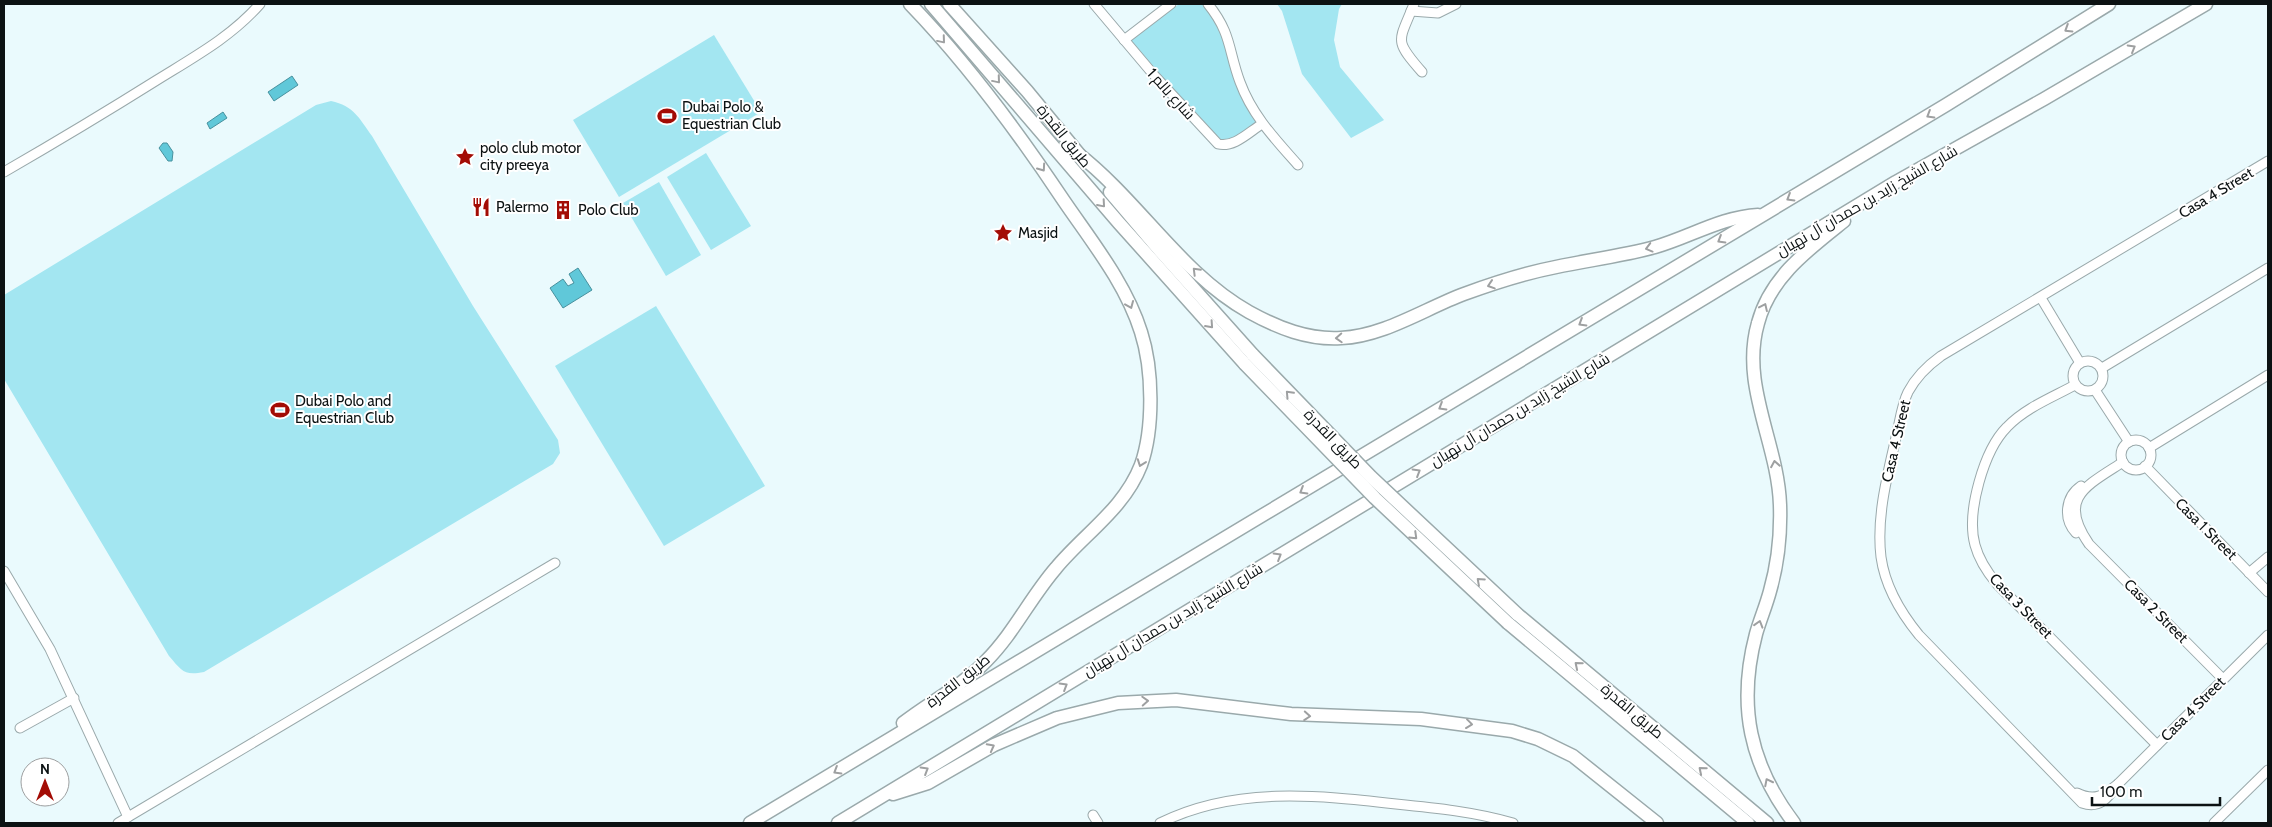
<svg xmlns="http://www.w3.org/2000/svg" width="2272" height="827" viewBox="0 0 2272 827" font-family="Cabin,Cairo,sans-serif">
<rect width="100%" height="100%" fill="#eafafd"/>
<g fill="#a3e6f1">
<path d="M1179 4H1206L1216 16 1260 122 1233 140 1218 141 1128 42Z"/>
<path d="M1277 4H1342L1339 9 1334 40 1340 67 1384 120 1351 138 1302 74 1282 11Z"/>
<path d="M714 35 761 112 619 197 573 120Z"/>
<path d="M331 101C354 106 359 118 372 136L473 306 558 440 560 453 553 464 204 672C184 676 182 671 169 656L4 379V295L316 105Z"/>
<path d="M706 153 751 226 711 250 667 177Z"/>
<path d="M659 182 701 255 666 276 623 203Z"/>
<path d="M656 306 765 486 664 546 555 366Z"/>
</g>
<g fill="#60c8d9" stroke="#47919e">
<path d="M292 76 298 85 274 101 268 92Z"/>
<path d="M223 112 227 118 210 129 207 123Z"/>
<path d="M163 143H167L173 152 172 161H168L159 148Z"/>
<path d="M578 268 592 290 563 308 550 288 563 279 568 286 574 283 569 274Z"/>
</g>
<g fill="none" stroke-linecap="round" stroke-linejoin="round">
<g stroke="#9aa9ab" stroke-width="11">
<g id="minor">
<path d="M1094 4 1153 74 1218 144C1234 148 1249 132 1262 124"/>
<path d="M1208 4C1232 34 1228 50 1240 82 1252 115 1275 139 1298 165"/>
<path d="M1414 4C1399 42 1393 39 1422 72"/>
<path d="M1411 11 1438 13 1456 4"/>
<path d="M1124 40 1171 4"/>
<path d="M4 172C56 142 106 112 157 80 194 57 231 37 260 4"/>
<path d="M2041 298 2080 363"/>
<circle cx="2088" cy="376" r="15"/>
<path d="M2102 368 2268 268"/>
<path d="M2075 385C2053 397 2025 408 2007 427 1984 450 1966 512 1975 545 1979 560 1987 572 1997 584L2157 745"/>
<path d="M2095 390 2129 442"/>
<circle cx="2136" cy="455" r="15"/>
<path d="M2149 448 2268 375"/>
<path d="M2123 462C2086 486 2057 498 2089 544L2223 679"/>
<path d="M2145 466 2268 592"/>
<path d="M2076 533C2063 519 2065 497 2081 486"/>
<path d="M4 571 50 649 128 817"/>
<path d="M2249 573 2268 557"/>
<path d="M20 728 74 698"/>
<path d="M2118 784C2108 798 2100 809 2082 803L1919 635C1901 613 1885 586 1881 557 1876 516 1888 473 1897 433 1900 420 1902 404 1908 392 1916 377 1927 366 1941 356L2268 161"/>
<path d="M2077 793C2095 802 2104 795 2118 784L2268 635"/>
<path d="M1093 815 1098 823"/>
<path d="M118 823 555 563"/>
<path d="M1160 823C1234 786 1317 795 1396 804 1436 808 1475 812 1513 823"/>
<path d="M2214 823 2268 770"/>
</g>
</g>
<g stroke="#9aa9ab" stroke-width="15">
<g id="primary">
<path d="M931 4 1119 223 1245 364"/>
<path d="M949 4 1027 91 1083 159"/>
<path d="M1077 153C1139 201 1181 274 1249 312 1278 328 1308 340 1341 338 1384 336 1424 309 1464 294 1494 283 1525 273 1556 267 1589 260 1622 256 1655 247 1690 237 1721 217 1758 215"/>
<path d="M1110 192 1161 252 1253 355"/>
<path d="M1517 614 1767 823"/>
<path d="M1508 623 1748 823"/>
<path d="M903 723C930 702 962 686 986 661 1014 633 1030 598 1056 568 1084 534 1124 509 1141 465 1154 428 1153 369 1141 332 1126 284 1092 242 1064 201 1018 132 968 64 910 4"/>
<path d="M893 794 928 783 994 745 1057 718 1118 703 1176 700 1291 714 1421 719 1512 731 1538 739 1573 756 1657 823"/>
<path d="M750 823 1946 105 2109 4"/>
<path d="M838 823 1896 182 2044 99 2206 4"/>
<path d="M1794 823C1750 765 1737 706 1756 634 1760 620 1766 606 1770 591 1778 563 1781 534 1780 505 1778 443 1740 385 1758 323 1770 277 1809 249 1844 221"/>
</g>
</g>
<use href="#minor" stroke="#fff" stroke-width="9"/>
<use href="#primary" stroke="#fff" stroke-width="12"/>
<g stroke="#9aa9ab" stroke-width="15" stroke-linecap="butt">
<g id="primary-bridge">
<path d="M1253 355 1371 477 1517 614"/>
<path d="M1245 364 1375 498 1508 623"/>
</g>
</g>
<use href="#primary-bridge" stroke="#fff" stroke-width="12"/>
</g>
<defs><path id="oneway-chevron" d="M-2-3.5L2.5 0L-2 3.5" fill="none" stroke-width="1.6" stroke-linecap="round" stroke-linejoin="round" transform="scale(1.25)"/></defs>
<g stroke="#9ea0a1">
<use href="#oneway-chevron" transform="translate(2068 29) rotate(148)"/>
<use href="#oneway-chevron" transform="translate(942 40) rotate(50)"/>
<use href="#oneway-chevron" transform="translate(2132 48) rotate(-30)"/>
<use href="#oneway-chevron" transform="translate(997 80) rotate(50)"/>
<use href="#oneway-chevron" transform="translate(1930 115) rotate(149)"/>
<use href="#oneway-chevron" transform="translate(1042 168) rotate(55)"/>
<use href="#oneway-chevron" transform="translate(1790 198) rotate(149)"/>
<use href="#oneway-chevron" transform="translate(1102 204) rotate(49)"/>
<use href="#oneway-chevron" transform="translate(1721 240) rotate(149)"/>
<use href="#oneway-chevron" transform="translate(1649 248) rotate(165)"/>
<use href="#oneway-chevron" transform="translate(1196 271) rotate(-135)"/>
<use href="#oneway-chevron" transform="translate(1491 285) rotate(162)"/>
<use href="#oneway-chevron" transform="translate(1130 305) rotate(67)"/>
<use href="#oneway-chevron" transform="translate(1764 307) rotate(-65)"/>
<use href="#oneway-chevron" transform="translate(1582 323) rotate(149)"/>
<use href="#oneway-chevron" transform="translate(1210 325) rotate(48)"/>
<use href="#oneway-chevron" transform="translate(1339 338) rotate(177)"/>
<use href="#oneway-chevron" transform="translate(1289 394) rotate(-133)"/>
<use href="#oneway-chevron" transform="translate(1442 407) rotate(149)"/>
<use href="#oneway-chevron" transform="translate(1141 463) rotate(110)"/>
<use href="#oneway-chevron" transform="translate(1775 464) rotate(-100)"/>
<use href="#oneway-chevron" transform="translate(1417 472) rotate(-31)"/>
<use href="#oneway-chevron" transform="translate(1303 491) rotate(149)"/>
<use href="#oneway-chevron" transform="translate(1414 536) rotate(44)"/>
<use href="#oneway-chevron" transform="translate(1278 556) rotate(-31)"/>
<use href="#oneway-chevron" transform="translate(1480 581) rotate(-138)"/>
<use href="#oneway-chevron" transform="translate(1759 624) rotate(-73)"/>
<use href="#oneway-chevron" transform="translate(1578 665) rotate(-140)"/>
<use href="#oneway-chevron" transform="translate(1064 686) rotate(-31)"/>
<use href="#oneway-chevron" transform="translate(1145 701) rotate(-3)"/>
<use href="#oneway-chevron" transform="translate(1307 716) rotate(4)"/>
<use href="#oneway-chevron" transform="translate(1469 724) rotate(7)"/>
<use href="#oneway-chevron" transform="translate(991 747) rotate(-28)"/>
<use href="#oneway-chevron" transform="translate(925 770) rotate(-31)"/>
<use href="#oneway-chevron" transform="translate(1702 770) rotate(-140)"/>
<use href="#oneway-chevron" transform="translate(837 771) rotate(149)"/>
<use href="#oneway-chevron" transform="translate(1768 782) rotate(-117)"/>
</g>
<defs>
<g id="stadium-bare" transform="scale(1.5)"><path d="M0-5a6.5 5 0 1 0 0 10a6.5 5 0 1 0 0-10ZM-3.5-1.8h7v3.6h-7Z" fill="#a30c05" stroke="#fff" stroke-width="2.5" paint-order="stroke"/></g>
<g id="sight-bare" transform="scale(1.5)"><path d="M0-6L1.8-2.2L6-1.7L2.9 1.2L3.7 5.4L0 3.3L-3.7 5.4L-2.9 1.2L-6-1.7L-1.8-2.2Z" fill="#a30c05" stroke="#fff" stroke-width="2.5" paint-order="stroke"/></g>
<g id="restaurant-bare" transform="scale(1.5)"><path d="M-5-6h1v4h1v-4h1v4h1v-4h1v5L-1.5 .5V6h-2V.5L-5-1ZM5-6V6H3V1.5H1.5Q1.5-4 5-6Z" fill="#a30c05" stroke="#fff" stroke-width="2.5" paint-order="stroke"/></g>
<g id="building-bare" transform="scale(1.5)"><path d="M-4-6H4V6H1V3H-1V6H-4ZM-2.5-4.3h1.7v1.8h-1.7ZM.8-4.3h1.7v1.8H.8ZM-2.5-1h1.7V.8h-1.7ZM.8-1h1.7V.8H.8Z" fill="#a30c05" stroke="#fff" stroke-width="2.5" paint-order="stroke"/></g>
</defs>
<g fill-rule="evenodd">
<use href="#stadium-bare" x="667" y="116"/>
<use href="#sight-bare" x="465" y="157"/>
<use href="#restaurant-bare" x="481" y="207"/>
<use href="#building-bare" x="563" y="210"/>
<use href="#sight-bare" x="1003" y="233"/>
<use href="#stadium-bare" x="280" y="410"/>
</g>
<g text-anchor="middle" stroke-width="4" stroke-linejoin="round" paint-order="stroke">
<g font-size="15" fill="#0c1213" stroke="#fff">
<text transform="translate(1171 94) rotate(48)" y="5">شارع بالم 1</text>
<text transform="translate(1064 136) rotate(51)" y="5">طريق القدرة</text>
<text transform="translate(2216 193) rotate(-31)" y="5">Casa 4 Street</text>
<text transform="translate(1867 201) rotate(-30)" y="5">شارع الشيخ زايد بن حمدان آل نهيان</text>
<text transform="translate(1520 410) rotate(-31)" y="5">شارع الشيخ زايد بن حمدان آل نهيان</text>
<text transform="translate(1333 439) rotate(46)" y="5">طريق القدرة</text>
<text transform="translate(1896 441) rotate(-77)" y="5">Casa 4 Street</text>
<text transform="translate(2206 529) rotate(45)" y="5">Casa 1 Street</text>
<text transform="translate(2021 606) rotate(46)" y="5">Casa 3 Street</text>
<text transform="translate(2156 611) rotate(45)" y="5">Casa 2 Street</text>
<text transform="translate(1173 620) rotate(-31)" y="5">شارع الشيخ زايد بن حمدان آل نهيان</text>
<text transform="translate(958 681) rotate(-38)" y="5">طريق القدرة</text>
<text transform="translate(2193 709) rotate(-45)" y="5">Casa 4 Street</text>
<text transform="translate(1632 711) rotate(40)" y="5">طريق القدرة</text>
</g>
<g font-size="15" fill="#0c1213" stroke="#fff" text-anchor="start">
<text x="682" y="112">Dubai Polo &amp;<tspan x="682" dy="17">Equestrian Club</tspan></text>
<text x="480" y="153">polo club motor<tspan x="480" dy="17">city preeya</tspan></text>
<text x="496" y="212">Palermo</text>
<text x="578" y="215">Polo Club</text>
<text x="1018" y="238">Masjid</text>
<text x="295" y="406">Dubai Polo and<tspan x="295" dy="17">Equestrian Club</tspan></text>
</g>
</g>
<rect width="2272" height="827" fill="none" stroke="#0c1213" stroke-width="10"/>
<g transform="translate(45 782)"><circle r="24" fill="#ffffff" stroke="#9ea0a1"/>
<path d="M0-4L9 19L0 12L-9 19Z" fill="#a30c05"/>
<text y="-8" font-size="14" font-weight="bold" text-anchor="middle" fill="#0c1213">N</text>
</g>
<path d="M2092 797v8h128v-8" fill="none" stroke="#0c1213" stroke-width="2.5"/>
<text x="2100" y="797" font-size="15" fill="#0c1213" stroke="#ffffff" stroke-width="4" paint-order="stroke">100 m</text>
</svg>
